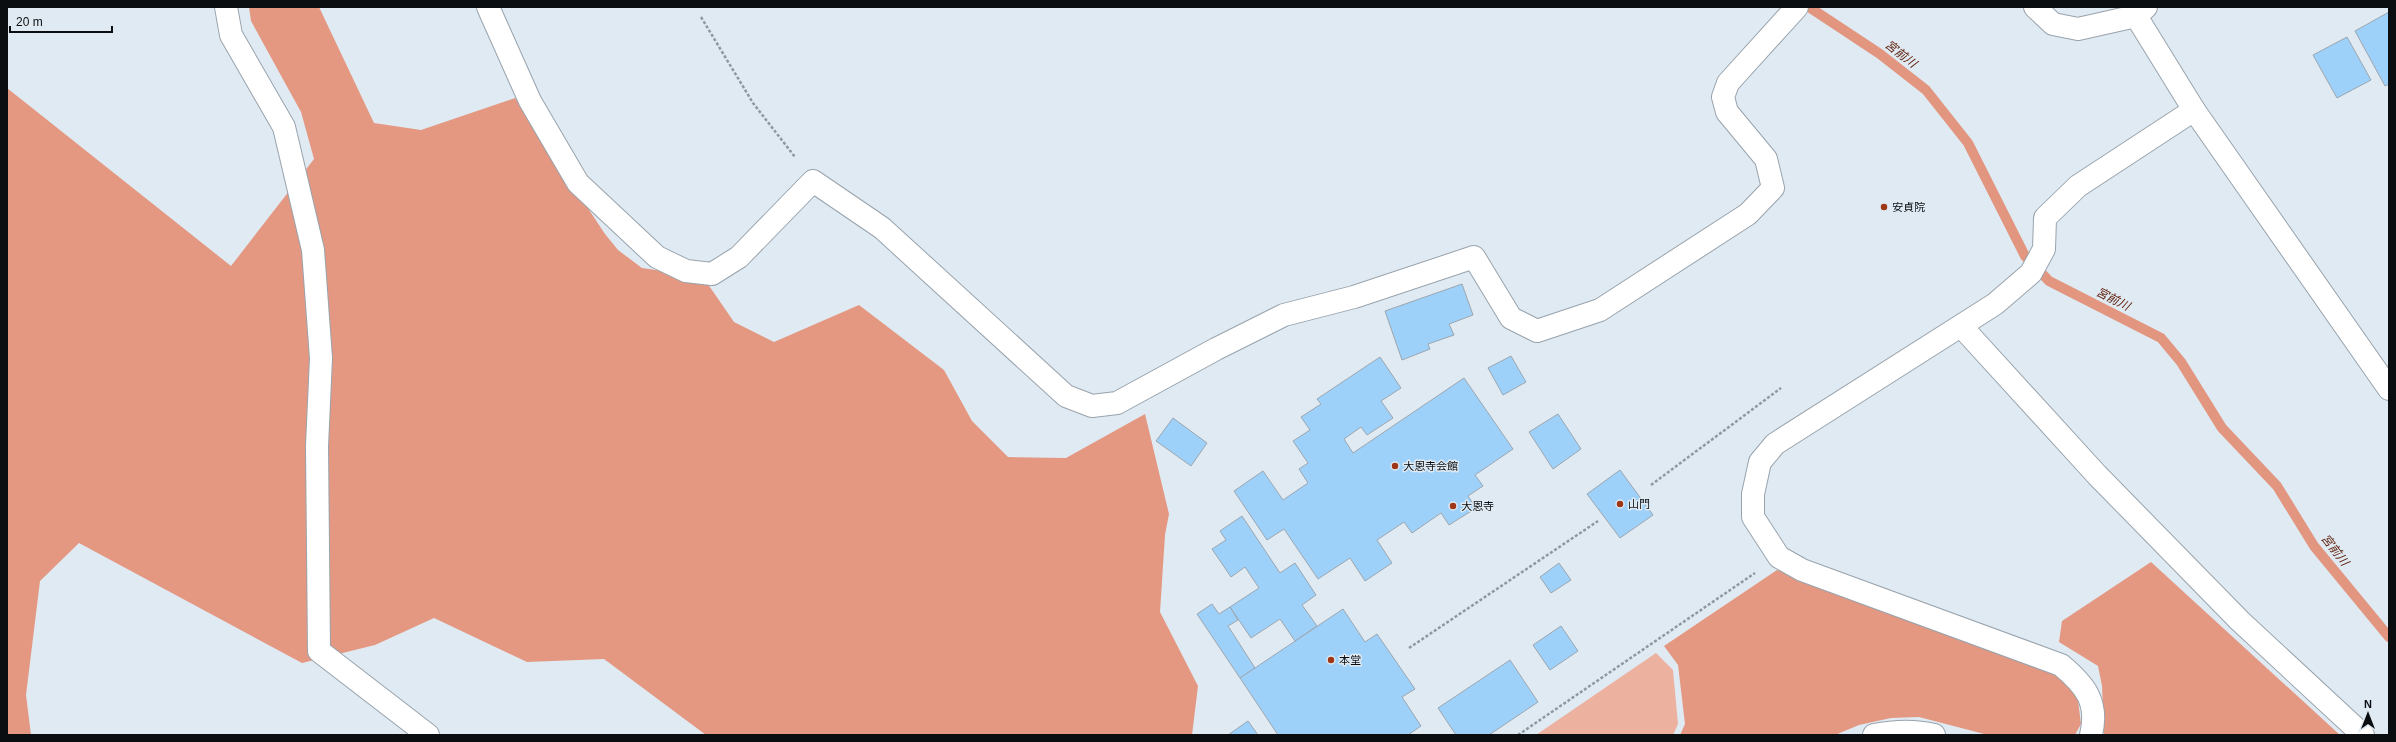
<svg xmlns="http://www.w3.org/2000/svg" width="2396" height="742" viewBox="0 0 2396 742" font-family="Arial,'Noto Sans JP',sans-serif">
<rect width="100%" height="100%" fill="#dfeaf3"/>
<path fill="#edb19f" d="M1656 653 1673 670 1678 724 1673 735H1536Z"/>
<g fill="#e49881">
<path d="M249 7H319L374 123 421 130 515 98 605 234 618 250 642 268 703 277 734 322 774 342 859 305 944 370 972 421 1008 457 1066 458 1145 414 1169 514 1165 535 1160 612 1198 686 1192 735H706L604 659 527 662 434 618 375 645 302 663 79 543 40 581 26 695 31 735H7V88L231 266 314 159 301 112 251 21Z"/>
<path d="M2151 562 2340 735H2104L2102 686 2098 666 2059 642 2062 621Z"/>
<path d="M1777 570 2048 671 2068 681 2078 700 2081 724 2075 735H1988L1919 717 1891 718 1859 725 1835 735H1680L1685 724 1678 665 1664 646Z"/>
</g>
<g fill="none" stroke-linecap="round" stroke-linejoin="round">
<path stroke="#e29680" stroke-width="10" d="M1809 7 1880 54 1926 90 1968 143 2025 256 2049 281 2161 338 2181 362 2222 428 2277 486 2314 546 2389 637"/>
</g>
<g fill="#9ed1fa" stroke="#9ca6af">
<path d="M2389 12V84L2385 86 2355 31Z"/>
<path d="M2347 37 2371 80 2337 98 2313 55Z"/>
<path d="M1462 284 1473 315 1449 324 1454 335 1428 344 1430 349 1402 360 1385 311Z"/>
<path d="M1511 356 1526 382 1503 395 1488 368Z"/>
<path d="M1380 357 1401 388 1381 401 1393 418 1367 435 1361 427 1344 439 1353 453 1464 378 1513 449 1475 475 1483 486 1468 496 1476 508 1449 525 1441 513 1412 533 1404 522 1377 540 1392 563 1365 581 1350 558 1318 579 1284 529 1267 540 1234 491 1263 471 1283 500 1308 483 1299 469 1308 463 1293 441 1310 430 1301 417 1321 404 1317 399Z"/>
<path d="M1558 414 1581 449 1553 469 1529 432Z"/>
<path d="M1173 418 1207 443 1191 466 1156 441Z"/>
<path d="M1620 470 1653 515 1620 538 1587 494Z"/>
<path d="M1242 516 1280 573 1295 563 1316 595 1302 605 1317 626 1295 641 1280 619 1251 638 1230 607 1259 588 1245 567 1231 577 1212 549 1226 540 1220 531Z"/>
<path d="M1559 563 1571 580 1551 593 1540 577Z"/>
<path d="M1212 604 1219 614 1230 607 1238 620 1228 626 1255 668 1240 678 1197 614Z"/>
<path d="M1343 609 1365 642 1377 634 1415 689 1402 697 1421 726 1408 735H1278L1240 678Z"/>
<path d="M1561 626 1578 651 1550 670 1533 645Z"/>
<path d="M1510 660 1538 702 1489 735H1456L1438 708Z"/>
<path d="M1248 721 1258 735H1228Z"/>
</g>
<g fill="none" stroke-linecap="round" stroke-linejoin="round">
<g stroke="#99a3ac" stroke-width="24">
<g id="minor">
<path d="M226 7 231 35 284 127 313 250 321 358 317 446 319 651 428 735"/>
<path d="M488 7 530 101 578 183 657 257 686 271 712 274 739 257 813 181 882 228 1066 396 1092 406 1117 403 1216 349 1284 315 1354 297 1474 257 1511 318 1537 331 1600 310 1748 214 1773 188 1766 159 1727 112 1723 97 1728 83 1797 7"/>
<path d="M2136 16 2194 110 2389 389"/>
<path d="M1961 326 2097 475 2240 621 2363 735"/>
<path d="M1874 735C1894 731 1914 730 1934 735"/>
<path d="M2091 735C2099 702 2085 685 2061 665L1802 570 1779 557 1753 517V494L1760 462 1775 444 1995 304 2031 273 2044 249 2045 218 2078 186 2194 110"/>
</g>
</g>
<g stroke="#99a3ac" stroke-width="24">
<path id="major" d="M2035 7 2053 24 2078 29 2136 16 2146 7"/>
</g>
<g stroke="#8f989e" stroke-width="2.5" stroke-dasharray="3 2" stroke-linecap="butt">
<path d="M701 17 753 103 795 157"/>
<path d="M1651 485 1781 388"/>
<path d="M1409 648 1598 521"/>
<path d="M1518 735 1755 573"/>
</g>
<use href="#minor" stroke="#fff" stroke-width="22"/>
<use href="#major" stroke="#fff" stroke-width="22"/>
</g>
<g fill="#9e3716" stroke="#dfeaf3" stroke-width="1.5">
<circle cx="1884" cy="207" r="4"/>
<circle cx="1395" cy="466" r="4"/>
<circle cx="1620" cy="504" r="4"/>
<circle cx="1453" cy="506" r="4"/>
<circle cx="1331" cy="660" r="4"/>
</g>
<g text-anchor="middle" stroke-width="3" stroke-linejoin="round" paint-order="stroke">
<g font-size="11" fill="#0a0e11" stroke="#dfeaf3" text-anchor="start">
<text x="1892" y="211">安貞院</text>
<text x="1403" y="470">大恩寺会館</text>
<text x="1628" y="508">山門</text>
<text x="1461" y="510">大恩寺</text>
<text x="1339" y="664">本堂</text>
</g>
<g font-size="12" font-style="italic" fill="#5d1a04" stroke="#dfeaf3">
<text transform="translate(1901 54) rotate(38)" y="4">宮前川</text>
<text transform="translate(2113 299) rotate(27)" y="4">宮前川</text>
<text transform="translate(2335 550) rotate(52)" y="4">宮前川</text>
</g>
</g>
<rect width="2396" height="742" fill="none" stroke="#0a0e11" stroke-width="16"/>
<g transform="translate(2368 714)" stroke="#dfeaf3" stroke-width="3" paint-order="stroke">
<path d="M0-3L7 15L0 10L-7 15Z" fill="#0a0e11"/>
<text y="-6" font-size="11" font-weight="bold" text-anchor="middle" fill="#0a0e11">N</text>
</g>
<path d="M10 26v6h102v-6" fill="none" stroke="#0a0e11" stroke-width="2"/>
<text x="16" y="26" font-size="12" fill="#0a0e11" stroke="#dfeaf3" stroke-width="3" paint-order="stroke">20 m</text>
</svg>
